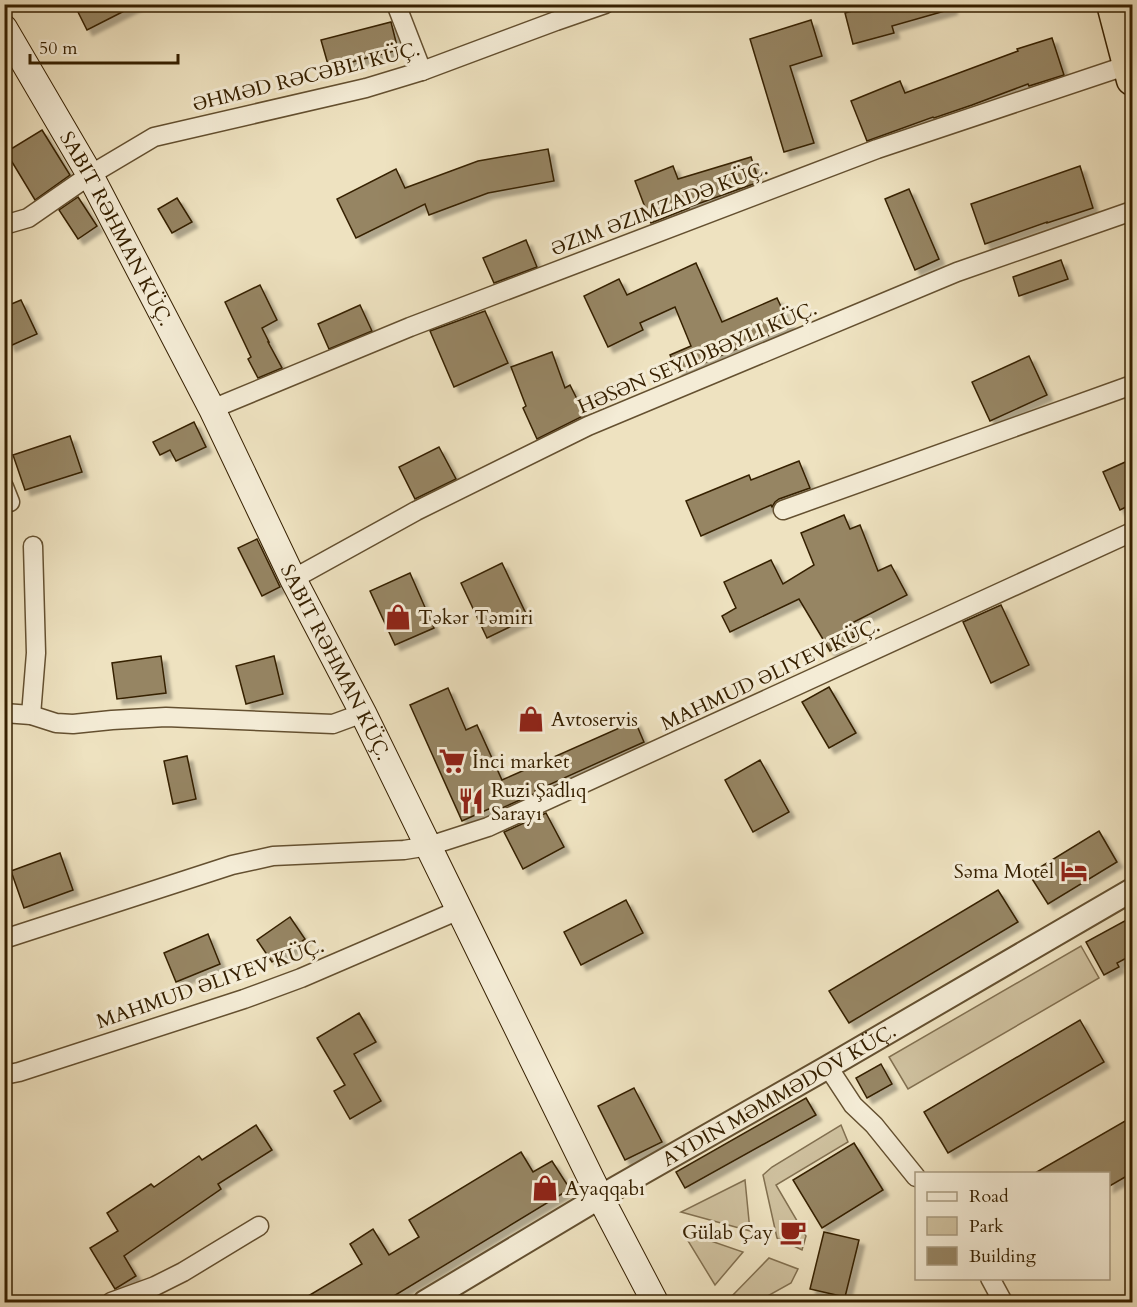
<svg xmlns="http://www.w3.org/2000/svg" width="1137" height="1307" viewBox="0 0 1137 1307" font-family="Cardo,serif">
<defs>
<filter id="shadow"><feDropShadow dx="5.5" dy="5.5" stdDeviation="1.5" flood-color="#0004"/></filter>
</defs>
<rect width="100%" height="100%" fill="#eee2c0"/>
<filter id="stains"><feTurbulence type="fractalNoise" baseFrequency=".00333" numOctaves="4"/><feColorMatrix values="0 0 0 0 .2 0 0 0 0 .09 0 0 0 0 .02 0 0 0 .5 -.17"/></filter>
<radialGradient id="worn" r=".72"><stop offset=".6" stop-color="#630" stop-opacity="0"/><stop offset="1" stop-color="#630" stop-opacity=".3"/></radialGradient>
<g fill="#cfc19f" stroke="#827050" stroke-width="1.5">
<path d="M1081 946 1099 978 908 1089 889 1057Z"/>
<path d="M841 1125 848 1142 776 1185 806 1236 802 1250 777 1238 763 1175 772 1167Z"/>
<path d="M745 1180 750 1231 681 1212Z"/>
<path d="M682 1231 743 1252 715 1285Z"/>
<path d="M769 1258 798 1269 791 1283 757 1302H736L731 1297Z"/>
</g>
<g fill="#968564" stroke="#362000" stroke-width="1.5" filter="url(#shadow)">
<path d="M74 4H138L87 30Z"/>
<path d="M876 4H951L952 9 892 26 894 33 853 44 845 13Z"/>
<path d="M811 20 822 56 790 66 814 143 784 152 750 39Z"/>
<path d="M391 22 398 50 329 68 321 40Z"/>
<path d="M1052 38 1064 75 1029 86 1028 84 972 105 934 118 933 117 867 141 851 101 900 81 905 93 1018 51 1017 49Z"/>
<path d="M42 130 70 175 35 200 6 152Z"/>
<path d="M548 149 554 181 488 193 429 215 425 204 356 238 337 199 396 169 405 188 478 161Z"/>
<path d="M751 157 759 182 689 207V208L651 223 635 181 673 166 678 179Z"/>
<path d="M1080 166 1093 208 1047 223V222L985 244 971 204Z"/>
<path d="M909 189 939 259 915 270 885 199Z"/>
<path d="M78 197 97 226 78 239 59 210Z"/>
<path d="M177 198 192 222 172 233 158 209Z"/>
<path d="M526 240 537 267 494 283 483 258Z"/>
<path d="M1061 260 1068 279 1019 296 1013 277Z"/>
<path d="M696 263 722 322 777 298 790 326 678 374 670 355 691 346 675 307 640 323 643 330 608 347 584 296 619 279 627 295Z"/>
<path d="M260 285 277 320 262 328 269 342H268L282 368 258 378 248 359 251 357 225 302Z"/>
<path d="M21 300 37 334 10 346 4 334V307Z"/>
<path d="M360 305 372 331 329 349 318 324Z"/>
<path d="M485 311 508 363 454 387 430 331Z"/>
<path d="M552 352 565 388 570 385 585 415 537 439 523 408 526 406 511 367Z"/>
<path d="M1029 356 1047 395 990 421 972 382Z"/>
<path d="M194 422 206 447 176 461 170 450 160 455 153 442Z"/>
<path d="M70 436 82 472 25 490 13 455Z"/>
<path d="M439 447 456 479 415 499 399 467Z"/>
<path d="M1132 459V504L1120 510 1103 472Z"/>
<path d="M799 461 810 488 779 499 775 502 772 507 771 505 701 536 686 501 749 475 751 480Z"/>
<path d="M844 515 850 529 860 525 878 571 891 565 907 595 848 625 855 636 830 651 799 599 730 632 722 616 736 608 724 582 771 560 783 584 814 565 801 533Z"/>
<path d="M257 539 280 587 262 596 238 548Z"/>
<path d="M502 563 528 618 487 638 461 583Z"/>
<path d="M410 573 434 628 395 645 370 591Z"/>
<path d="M1001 605 1029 665 991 683 963 622Z"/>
<path d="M161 656 166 693 117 699 112 663Z"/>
<path d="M274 656 283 694 246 704 236 666Z"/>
<path d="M829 687 856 733 829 748 802 702Z"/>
<path d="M448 688 466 730 477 725 502 780 635 721 644 742 535 791 536 793 493 812 491 808 462 821 410 705Z"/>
<path d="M187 756 196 799 173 804 164 761Z"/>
<path d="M760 760 789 812 753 832 725 780Z"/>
<path d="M546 813 564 847 523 869 504 832Z"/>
<path d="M1099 831 1117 862 1048 904 1029 874Z"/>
<path d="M60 853 73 890 24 908 11 871Z"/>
<path d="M998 890 1018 922 849 1023 829 991Z"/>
<path d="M626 900 643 933 581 965 564 932Z"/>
<path d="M290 917 305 939 272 962 257 940Z"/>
<path d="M1132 917V955L1117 963 1119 967 1104 975 1086 942Z"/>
<path d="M208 934 220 964 176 982 164 953Z"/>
<path d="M359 1013 376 1042 354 1054 381 1101 350 1119 334 1091 345 1085 317 1038Z"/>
<path d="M1080 1020 1104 1062 948 1153 924 1112Z"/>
<path d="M881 1064 892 1084 867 1098 856 1078Z"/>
<path d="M634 1088 662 1142 625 1160 598 1106Z"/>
<path d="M806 1098 816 1115 685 1188 676 1172Z"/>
<path d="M1132 1117V1173L1108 1187V1173H1035Z"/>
<path d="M256 1125 272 1150 218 1184 221 1189 124 1256 136 1276 115 1289 90 1248 118 1231 107 1213 151 1184 154 1187 199 1156 202 1160Z"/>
<path d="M854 1143 883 1190 822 1228 793 1180Z"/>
<path d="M521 1152 533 1172 552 1161 570 1189 384 1302H298L362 1264 350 1244 373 1229 389 1255 419 1237 409 1220Z"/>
<path d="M824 1232 859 1240 845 1297 810 1289Z"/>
</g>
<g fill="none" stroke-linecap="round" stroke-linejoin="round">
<g stroke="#645030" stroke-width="21">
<g id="minor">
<path d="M396 4 422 71"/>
<path d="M4 225 28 218 90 175 154 137 366 88 422 71 556 21 605 4"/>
<path d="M212 409 410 327 877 149 1128 65"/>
<path d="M4 487 10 502"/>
<path d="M783 510 1132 385"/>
<path d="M293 579 416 511 588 426 957 272 1132 211"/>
<path d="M4 713 31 715 56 723 73 724 112 720 166 717 333 724 363 713"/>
<path d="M31 715 36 653 33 546"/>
<path d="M4 939 232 865 273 856 404 850 429 846 488 827 1132 532"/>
<path d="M828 1067 853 1105 874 1125 916 1177"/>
<path d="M4 1075 19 1072 244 999 301 978 459 910"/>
<path d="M990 1278 1003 1302"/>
<path d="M111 1302 155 1286 183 1272 259 1226"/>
</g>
</g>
<g stroke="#645030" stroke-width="26">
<g id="tertiary">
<path id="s1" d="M425 1302 600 1197 828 1067 1132 890"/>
</g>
</g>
<g stroke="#362000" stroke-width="28">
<g id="secondary">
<path id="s2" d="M4 28 90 175 212 409 293 579 363 713 600 1197 655 1302"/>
</g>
</g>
<g stroke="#362000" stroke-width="33">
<path id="trunk" d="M1112 4 1132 80"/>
</g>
<use href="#minor" stroke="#f4ecd6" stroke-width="18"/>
<use href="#tertiary" stroke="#f4ecd6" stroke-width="22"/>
<use href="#secondary" stroke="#f4ecd6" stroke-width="26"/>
<use href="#trunk" stroke="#eee2c0" stroke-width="30"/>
</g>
<defs>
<g id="shop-bare" transform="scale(2.07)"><path d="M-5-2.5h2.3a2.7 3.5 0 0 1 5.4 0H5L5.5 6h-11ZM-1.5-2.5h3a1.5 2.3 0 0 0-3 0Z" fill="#8f2418" stroke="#f4ecd6" stroke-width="2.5" paint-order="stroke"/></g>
<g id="supermarket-bare" transform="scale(2.07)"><path d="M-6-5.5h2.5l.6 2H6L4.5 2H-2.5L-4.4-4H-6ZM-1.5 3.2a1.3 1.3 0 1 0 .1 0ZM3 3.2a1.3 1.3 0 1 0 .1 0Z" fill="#8f2418" stroke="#f4ecd6" stroke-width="2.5" paint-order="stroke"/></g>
<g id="restaurant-bare" transform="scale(2.07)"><path d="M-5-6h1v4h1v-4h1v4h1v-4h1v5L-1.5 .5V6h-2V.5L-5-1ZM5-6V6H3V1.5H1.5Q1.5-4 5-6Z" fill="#8f2418" stroke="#f4ecd6" stroke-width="2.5" paint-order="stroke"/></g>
<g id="hotel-bare" transform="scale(2.07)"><path d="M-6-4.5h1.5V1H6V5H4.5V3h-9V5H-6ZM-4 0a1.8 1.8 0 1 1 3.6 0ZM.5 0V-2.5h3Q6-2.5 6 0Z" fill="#8f2418" stroke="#f4ecd6" stroke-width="2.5" paint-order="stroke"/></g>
<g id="cafe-bare" transform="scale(2.07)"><path d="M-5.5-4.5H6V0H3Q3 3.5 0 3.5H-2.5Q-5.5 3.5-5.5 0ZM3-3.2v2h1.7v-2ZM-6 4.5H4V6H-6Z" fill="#8f2418" stroke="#f4ecd6" stroke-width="2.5" paint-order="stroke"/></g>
</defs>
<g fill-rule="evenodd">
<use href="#shop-bare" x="398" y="617"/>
<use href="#shop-bare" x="531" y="719"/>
<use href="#supermarket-bare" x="452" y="761"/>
<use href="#restaurant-bare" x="471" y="801"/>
<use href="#hotel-bare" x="1074" y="871"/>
<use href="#shop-bare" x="545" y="1188"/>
<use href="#cafe-bare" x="793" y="1232"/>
</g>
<g text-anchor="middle" stroke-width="6" stroke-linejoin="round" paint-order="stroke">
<g font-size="20" fill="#362000" stroke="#f4ecd6">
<text transform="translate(306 76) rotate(-14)" y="7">ƏHMƏD RƏCƏBLI KÜÇ.</text>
<text transform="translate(659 208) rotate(-21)" y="7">ƏZIM ƏZIMZADƏ KÜÇ.</text>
<text dy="7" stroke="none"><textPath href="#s2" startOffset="230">SABIT RƏHMAN KÜÇ.</textPath></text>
<text transform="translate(697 357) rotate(-23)" y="7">HƏSƏN SEYIDBƏYLI KÜÇ.</text>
<text dy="7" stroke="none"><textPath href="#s2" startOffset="716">SABIT RƏHMAN KÜÇ.</textPath></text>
<text transform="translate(770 674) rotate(-25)" y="7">MAHMUD ƏLIYEV KÜÇ.</text>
<text transform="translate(210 983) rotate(-19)" y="7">MAHMUD ƏLIYEV KÜÇ.</text>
<text dy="7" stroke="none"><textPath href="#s1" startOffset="410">AYDIN MƏMMƏDOV KÜÇ.</textPath></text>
</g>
<g font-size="20" fill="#362000" stroke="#f4ecd6" text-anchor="start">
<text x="418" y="624">Təkər Təmiri</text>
<text x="551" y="726">Avtoservis</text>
<text x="472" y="768">İnci market</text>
<text x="491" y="797">Ruzi Şadlıq<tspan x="491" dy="23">Sarayı</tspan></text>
<text x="1054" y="878" text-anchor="end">Səma Motel</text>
<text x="565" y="1195">Ayaqqabı</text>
<text x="773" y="1239" text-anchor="end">Gülab Çay</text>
</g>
</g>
<rect width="1137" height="1307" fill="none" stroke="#eee2c0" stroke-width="24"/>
<rect x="6" y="6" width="1125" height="1295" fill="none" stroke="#362000" stroke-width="3"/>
<rect x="12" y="12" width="1113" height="1283" fill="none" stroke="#362000" stroke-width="1.5"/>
<rect x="915" y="1172" width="195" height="108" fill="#f4ecd6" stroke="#a89a80" stroke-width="1.5"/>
<rect x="927" y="1192" width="30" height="9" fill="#f4ecd6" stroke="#a89a80" stroke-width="1.5"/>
<text x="969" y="1202" font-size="18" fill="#362000">Road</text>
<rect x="927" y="1217" width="30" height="18" fill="#cfc19f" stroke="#a89a80" stroke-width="1.5"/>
<text x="969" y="1232" font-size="18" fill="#362000">Park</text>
<rect x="927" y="1247" width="30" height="18" fill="#968564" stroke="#a89a80" stroke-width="1.5"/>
<text x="969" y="1262" font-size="18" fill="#362000">Building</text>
<path d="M30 54v9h148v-9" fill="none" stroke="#362000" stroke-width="3"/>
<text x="39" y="54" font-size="18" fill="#362000" stroke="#f4ecd6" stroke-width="4.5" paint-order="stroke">50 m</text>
<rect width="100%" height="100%" filter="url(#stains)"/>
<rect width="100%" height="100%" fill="url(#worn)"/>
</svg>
